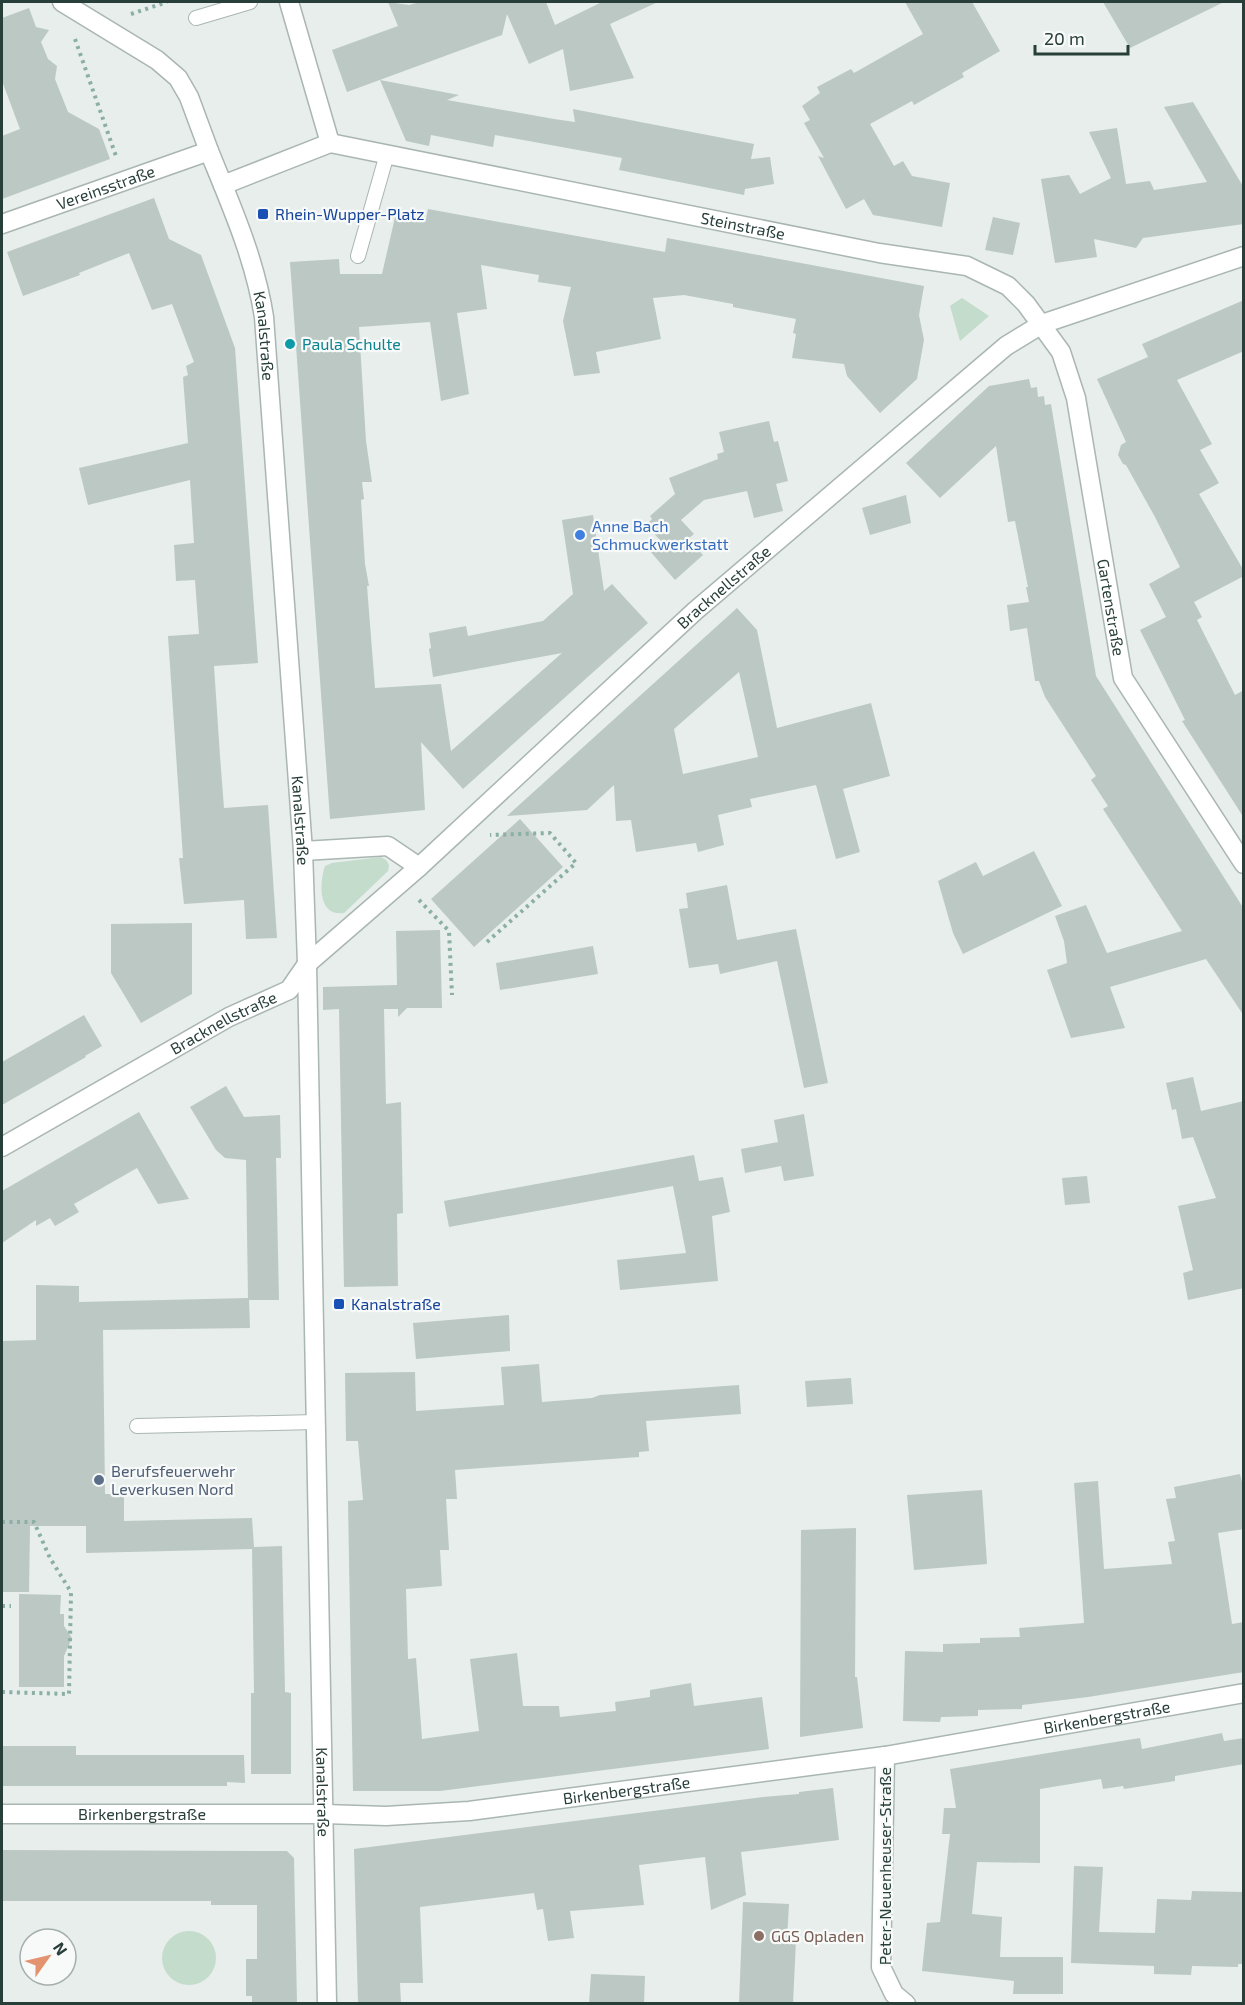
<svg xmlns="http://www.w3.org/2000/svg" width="1245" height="2005" viewBox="0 0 1245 2005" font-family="'Exo 2',sans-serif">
<rect width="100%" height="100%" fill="#e7eeeb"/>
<g fill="#c3dccb">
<path d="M962 298 989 316 960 341 950 306Z"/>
<path d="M381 857 386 860 389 865 388 871 344 913C318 917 319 884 325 866L332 863Z"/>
<circle cx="189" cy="1958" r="27"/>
</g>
<g fill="#bcc8c4" fill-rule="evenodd">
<path d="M388 2 409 5 420 2H546L555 25 602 2H658L610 24 634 78 570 91 563 49 529 64 507 14 502 35 347 92 332 50 398 26Z"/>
<path d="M905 2H972L1000 51 962 73 964 77 914 105 912 101 870 124 894 166 903 161 912 176 950 183 942 227 873 215 864 199 846 209 818 156 824 158 804 123 810 120 802 106 820 93 817 87 851 69 854 73 923 34Z"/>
<path d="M1103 2H1224L1130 48Z"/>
<path d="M29 8 36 27 49 30 41 42 48 59 57 66 55 79 68 112 99 129 110 159 2 199V136L20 129 2 81V18Z"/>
<path d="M380 80 459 95 447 100 554 119 575 122 573 109 754 144 751 159 770 157 774 184 745 189 744 195 619 170 622 158 495 135 493 147 431 135 429 146 406 141Z"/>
<path d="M1193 102 1244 188V224L1143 238 1136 248 1094 239 1097 257 1055 263 1041 179 1069 175 1080 194 1111 178 1089 132 1117 128 1126 184 1150 181 1154 190 1207 182 1164 107Z"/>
<path d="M154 198 169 239 201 255 235 348 258 663 214 666 220 756 224 808 268 805 277 938 246 939 244 900 184 904 179 858H183L168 636 199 634 195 580 176 581 174 545 194 543 190 480 88 505 79 468 188 443 183 377 188 375 186 366 194 362 172 304 152 310 129 253 79 273 80 275 23 296 7 252Z"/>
<path d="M428 209 665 252 667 238 924 286 919 315 924 340 917 379 880 413 847 376 844 364 792 358 796 334 793 333 796 319 733 307V304L684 295 653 298 661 339 596 352 600 373 574 376 563 321 571 287 538 282 539 275 481 265 487 309 457 313 469 394 441 401 430 322 359 327 366 441 372 482H362L364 499 361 500 365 564 369 586H367L375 688 441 684 451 751 562 653 433 677 429 649 431 648 429 633 466 626 468 636 543 621 573 594 562 520 593 515 604 591 612 584 648 623 463 789 421 742 425 810 330 819 290 262 339 259 340 274H382L396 213 426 219Z"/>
<path d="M993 217 1020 223 1013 255 985 250Z"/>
<path d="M1244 300V351L1177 380 1212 444 1200 450 1219 483 1199 494 1244 571V576L1194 602 1202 617 1197 620 1235 695 1244 690V818L1182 721 1185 720 1140 630 1166 617 1149 584 1180 567 1155 517 1126 465 1123 464 1118 455 1121 445 1126 442 1097 379 1148 357 1142 344Z"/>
<path d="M1029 379 1031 388 1037 387 1038 397 1044 396 1045 405 1051 404 1096 676 1244 909V1016L1206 959 1110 987 1125 1028 1071 1038 1047 970 1067 963 1064 941 1055 916 1086 905 1107 953 1182 931 1103 809 1108 806 1091 780 1096 776 1045 697 1039 681H1035L1027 628 1010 631 1007 605 1029 602 1026 587H1028L1015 521 1008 522 996 446 940 498 906 463 989 386Z"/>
<path d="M769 421 774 442 778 441 788 481 776 484 783 511 754 518 747 491 704 500 681 520 694 534 688 539 703 555 675 580 649 550 660 540 646 525 652 519 650 516 675 494 669 478 718 459 717 454 724 452 719 432Z"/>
<path d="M906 495 911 523 870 535 862 508Z"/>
<path d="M737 608 757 630 777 728 871 703 890 776 843 789 860 852 836 859 816 785 750 799 752 807 718 815 724 845 698 852 696 843 636 852 631 820 616 821 614 785 587 810 507 816ZM739 672 758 757 683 774 674 729Z"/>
<path d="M520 819 563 867 474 947 431 899Z"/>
<path d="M1034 851 1062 906 963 954 953 933 938 881 976 862 983 876Z"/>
<path d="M727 885 737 940 796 929 828 1083 804 1088 777 961 720 974 718 964 689 968 679 909 688 908 686 893Z"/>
<path d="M192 923V994L141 1023 111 973V924Z"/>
<path d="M440 930 442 1008H407L398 1017V1009H384L386 1104 401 1102 403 1213 397 1214 398 1286 344 1287 339 1009 323 1010V987L397 985 396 931Z"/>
<path d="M593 946 598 974 500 990 496 963Z"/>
<path d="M84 1015 102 1046 85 1056 86 1057 2 1105V1062Z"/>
<path d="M1193 1077 1201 1111 1244 1101V1288L1188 1300 1183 1273 1193 1270 1178 1206 1216 1198 1193 1137 1182 1139 1176 1109 1172 1110 1166 1083Z"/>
<path d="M226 1086 244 1117 280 1115 281 1158H276L279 1300H249L250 1328 103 1330 105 1494H124V1521L252 1518 254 1547 282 1546 285 1692 291 1693V1774H251V1693H254L252 1549 86 1553V1526H30L29 1592H2V1341L36 1340V1285L79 1286V1302L248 1298 246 1160 225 1158 216 1150 190 1107Z"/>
<path d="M139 1112 189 1199 158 1204 137 1168 74 1204 79 1212 55 1226 50 1218 36 1226V1220L2 1243V1191Z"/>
<path d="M804 1114 814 1176 784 1181 781 1166 745 1173 741 1149 778 1142 774 1120Z"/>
<path d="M694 1155 699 1181 723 1177 730 1212 712 1216 718 1281 620 1290 617 1260 686 1253 673 1186 449 1227 444 1201Z"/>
<path d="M1087 1176 1090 1203 1065 1205 1062 1178Z"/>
<path d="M509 1315 510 1351 416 1359 413 1323Z"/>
<path d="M539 1364 542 1402 592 1398 600 1395 739 1385 741 1414 646 1421 649 1451 639 1452V1457L455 1470 457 1499H446L449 1550H440L442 1586 406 1589 408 1659 416 1658 422 1739 479 1731 470 1659 517 1653 523 1706H559L560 1717 616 1711 615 1702 650 1697V1690L691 1683 694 1706 762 1697 769 1749 440 1791H353L348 1501 363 1500 358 1441H346L345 1373 415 1372 416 1411 504 1405 501 1367Z"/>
<path d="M851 1378 853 1404 807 1407 805 1381Z"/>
<path d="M1240 1474 1244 1490V1529L1218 1533 1232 1624 1244 1622V1672L1088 1697 1022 1705V1709L978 1710V1716L941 1717 940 1722 903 1721 905 1651 943 1652V1644L980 1643V1638L1020 1637 1019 1628 1084 1623 1074 1483 1098 1481 1104 1569 1172 1564 1168 1542 1175 1541 1166 1499 1176 1498 1174 1487Z"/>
<path d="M982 1490 987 1564 914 1570 907 1495Z"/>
<path d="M856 1528 855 1677H857L863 1728 800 1737 801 1530Z"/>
<path d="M19 1594 61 1595 60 1614H64V1626L72 1638 64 1656V1687H19Z"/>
<path d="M1222 1733 1224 1741 1244 1738V1764L1175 1776V1781L1124 1789 1123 1786 1103 1789 1101 1779 1040 1789V1863L977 1862 972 1914 1002 1917 1000 1957H1063V1994H1013L1014 1981 922 1971 927 1923 940 1922 950 1834H942L944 1808H956L950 1769 1140 1738 1142 1749Z"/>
<path d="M2 1746H76V1755H244L245 1783 227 1782V1786H2Z"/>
<path d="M833 1788 839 1840 741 1852 746 1895 711 1910 705 1857 639 1865 644 1905 570 1911 574 1938 548 1941 543 1909 537 1910 534 1893 420 1907 423 1983H400L401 2004H358L354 1849 763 1797 799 1794V1792Z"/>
<path d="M2 1850 287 1851 294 1858 297 2004H252V1996H246V1959H257V1905H211V1901H2Z"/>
<path d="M1074 1866 1103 1867 1099 1932 1155 1933 1157 1899 1191 1900 1192 1891 1244 1892V1964H1238V1967L1192 1966 1191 1975 1154 1974V1966L1071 1963Z"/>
<path d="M743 1902 789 1904 787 1940H796L793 2004H739Z"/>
<path d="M591 1974 645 1976 644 2004H589Z"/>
</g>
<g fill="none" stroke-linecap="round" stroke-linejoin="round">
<g stroke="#aab6b2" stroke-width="16">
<g id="service">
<path d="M196 18 250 2"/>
<path d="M358 256 387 154"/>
<path d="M137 1426 316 1422"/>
</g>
</g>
<g stroke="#aab6b2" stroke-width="21">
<g id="minor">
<path d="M289 2 330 143"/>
<path id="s1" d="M223 185 330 143 879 253 967 266 1008 286 1026 304 1061 352 1076 398 1123 678 1244 864"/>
<path id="s2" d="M2 224 209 151 189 97 178 78 157 60 62 2"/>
<path d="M303 851 388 846 419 867"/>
<path id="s3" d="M2 1147 229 1017 289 990 307 964 419 867 695 611 1006 346 1042 324 1244 256"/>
<path d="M885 1756 881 1967 894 1994 906 2004"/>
<path id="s4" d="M2 1814H324L386 1816 469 1811 885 1756 1244 1693"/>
</g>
</g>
<g stroke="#aab6b2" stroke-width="21">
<g id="tertiary">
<path id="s5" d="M209 151C231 205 255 259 264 317L303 851 307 964 327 2004"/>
</g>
</g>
<g stroke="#8baea5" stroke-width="4" stroke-dasharray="3 4.5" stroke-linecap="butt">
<path d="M131 14 167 2"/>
<path d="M75 39 117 159"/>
<path d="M419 900 449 931 452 995"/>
<path d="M487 942 576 863 550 833 490 835"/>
<path d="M2 1522H34L50 1558 71 1592 69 1694 2 1692"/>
<path d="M2 1606H11"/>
</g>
<use href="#service" stroke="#fff" stroke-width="14"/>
<use href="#minor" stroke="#fff" stroke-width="18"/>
<use href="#tertiary" stroke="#fff" stroke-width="18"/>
</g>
<g fill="#1a4fb4" stroke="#f7faf9" stroke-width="2">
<rect x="257" y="208" width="12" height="12" rx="3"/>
<rect x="333" y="1298" width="12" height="12" rx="3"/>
</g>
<circle fill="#0f9aa8" stroke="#f7faf9" stroke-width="2" cx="290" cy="344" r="6"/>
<circle fill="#3f7fe0" stroke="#f7faf9" stroke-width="2" cx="580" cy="535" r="6"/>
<circle fill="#5c6f8a" stroke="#f7faf9" stroke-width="2" cx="99" cy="1480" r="6"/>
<circle fill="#8d6e63" stroke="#f7faf9" stroke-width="2" cx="759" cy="1936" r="6"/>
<g text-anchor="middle" stroke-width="4.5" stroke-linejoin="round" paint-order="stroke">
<g font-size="16" fill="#273e39" stroke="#f7faf9">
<text dy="6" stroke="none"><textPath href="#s2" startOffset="110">Vereinsstraße</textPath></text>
<text dy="6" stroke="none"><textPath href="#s1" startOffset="536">Steinstraße</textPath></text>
<text dy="6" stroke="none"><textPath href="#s5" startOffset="194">Kanalstraße</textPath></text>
<text dy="6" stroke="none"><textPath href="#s3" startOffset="921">Bracknellstraße</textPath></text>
<text dy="6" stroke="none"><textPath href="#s1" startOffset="1155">Gartenstraße</textPath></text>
<text dy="6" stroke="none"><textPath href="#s5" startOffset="680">Kanalstraße</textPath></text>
<text dy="6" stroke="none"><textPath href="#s3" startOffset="254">Bracknellstraße</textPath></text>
<text dy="6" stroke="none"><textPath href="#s4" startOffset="1112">Birkenbergstraße</textPath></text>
<text dy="6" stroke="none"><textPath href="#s4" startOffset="626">Birkenbergstraße</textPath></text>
<text dy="6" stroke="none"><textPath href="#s5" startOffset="1652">Kanalstraße</textPath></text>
<text dy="6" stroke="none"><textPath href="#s4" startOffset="140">Birkenbergstraße</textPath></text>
<text transform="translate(885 1866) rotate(-90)" y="6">Peter-Neuenheuser-Straße</text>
</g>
<g font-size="16" fill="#164399" stroke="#f7faf9" text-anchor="start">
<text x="275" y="220">Rhein-Wupper-Platz</text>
<text x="351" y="1310">Kanalstraße</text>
</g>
<g font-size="16" fill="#0d838f" stroke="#f7faf9" text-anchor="start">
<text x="302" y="350">Paula Schulte</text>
</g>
<g font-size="16" fill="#366cbe" stroke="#f7faf9" text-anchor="start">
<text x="592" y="532">Anne Bach<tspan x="592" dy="18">Schmuckwerkstatt</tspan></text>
</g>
<g font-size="16" fill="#4e5e75" stroke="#f7faf9" text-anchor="start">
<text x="111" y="1477">Berufsfeuerwehr<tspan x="111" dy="18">Leverkusen Nord</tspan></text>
</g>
<g font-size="16" fill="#785e54" stroke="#f7faf9" text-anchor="start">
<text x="771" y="1942">GGS Opladen</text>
</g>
</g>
<rect width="1245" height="2005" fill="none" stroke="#273e39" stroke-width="6"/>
<g transform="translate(48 1957) rotate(56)"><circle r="28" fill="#f7faf9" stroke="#a4afac" stroke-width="1.5"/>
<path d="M0-4.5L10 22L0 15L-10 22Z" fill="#e39370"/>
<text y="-9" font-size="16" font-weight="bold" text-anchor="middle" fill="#273e39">N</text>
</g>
<path d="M1035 45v9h93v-9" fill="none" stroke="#273e39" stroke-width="3"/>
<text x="1044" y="45" font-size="18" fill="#273e39" stroke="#f7faf9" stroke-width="4.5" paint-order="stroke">20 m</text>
</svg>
